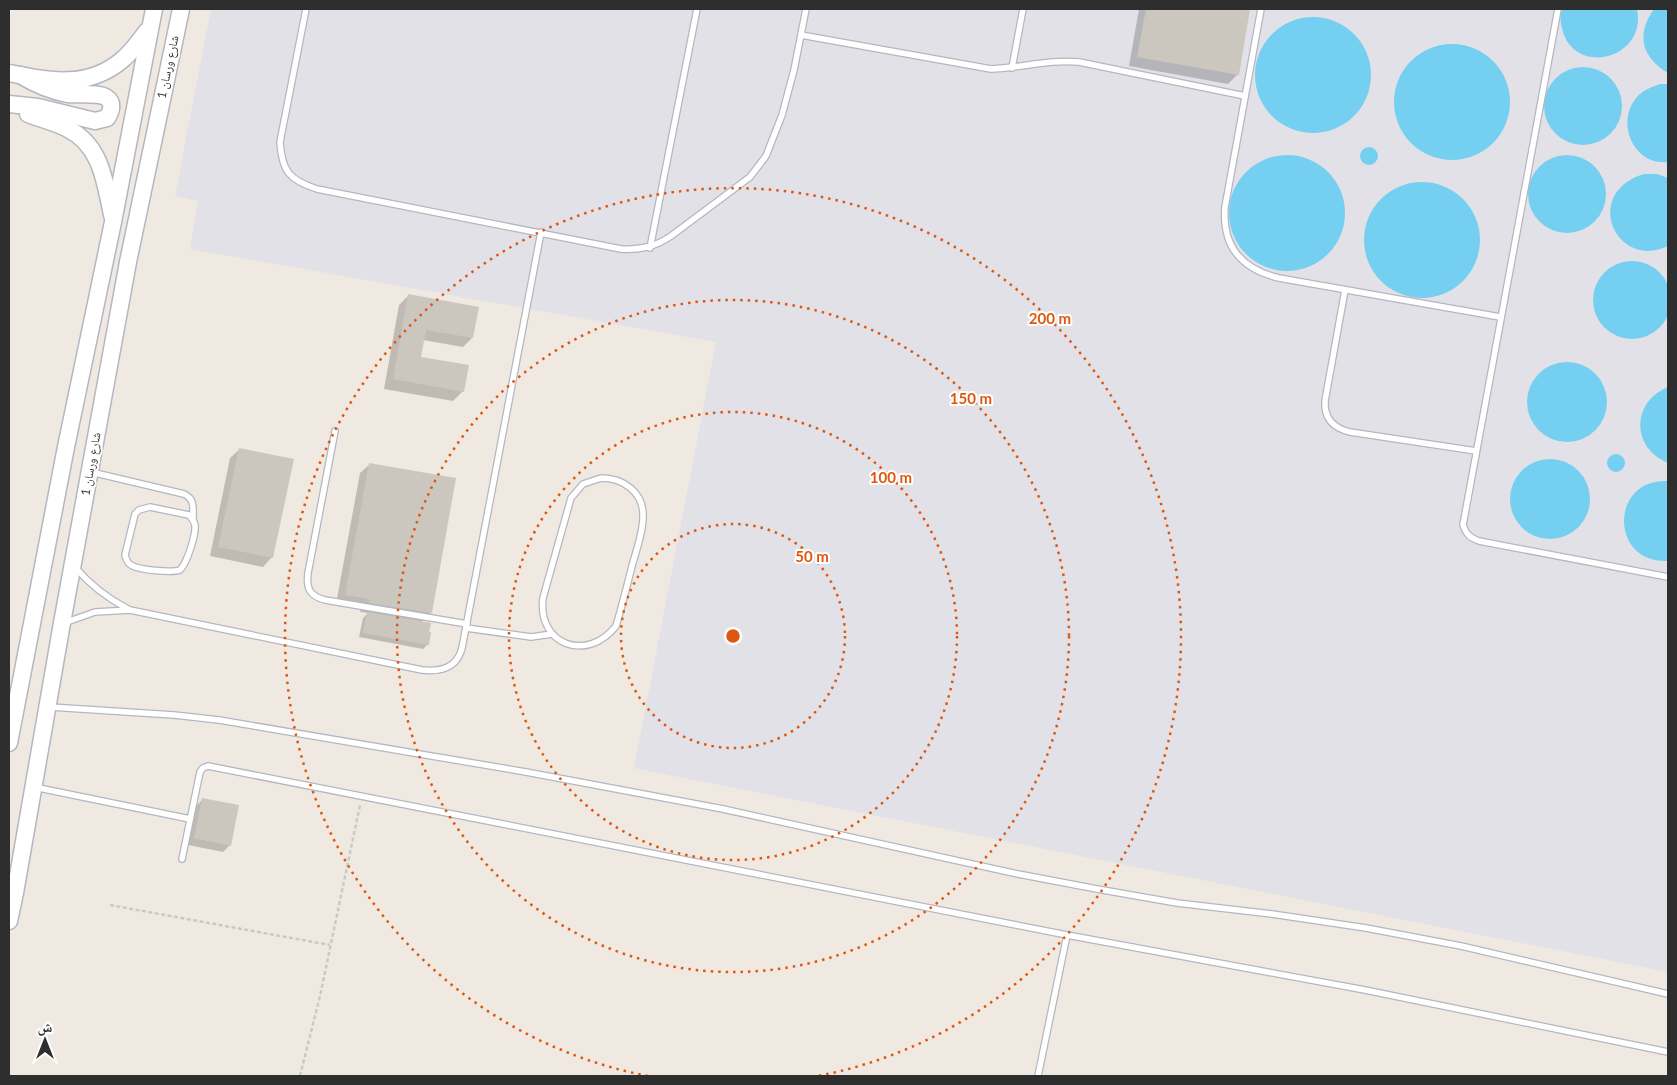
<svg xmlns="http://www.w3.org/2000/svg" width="1677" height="1085" viewBox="0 0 1677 1085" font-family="Lato,'Noto Naskh Arabic',sans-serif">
<rect width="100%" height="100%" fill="#efe9e1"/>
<path fill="#e3e1e8" d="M211 9H1668V972L634 768 716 342 190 249 198 201 175 196Z"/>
<g fill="#75cff0">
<path d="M1562 9H1637C1647 57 1580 76 1564 35 1561 26 1559 18 1562 9Z"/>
<path d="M1654 9H1668V73C1641 57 1636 34 1654 9Z"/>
<circle cx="1313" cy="75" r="58"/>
<circle cx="1452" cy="102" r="58"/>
<circle cx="1583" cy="106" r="39"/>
<path d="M1660 84H1668V162C1633 166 1615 121 1637 97 1643 90 1652 87 1660 84Z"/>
<circle cx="1369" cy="156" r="9"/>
<circle cx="1287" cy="213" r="58"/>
<circle cx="1567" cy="194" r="39"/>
<path d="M1644 174H1657L1668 178V246C1616 271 1581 193 1644 174Z"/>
<circle cx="1422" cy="240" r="58"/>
<circle cx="1632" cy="300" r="39"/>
<circle cx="1567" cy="402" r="40"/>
<path d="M1668 387V463C1631 448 1631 402 1668 387Z"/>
<circle cx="1616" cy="463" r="9"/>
<circle cx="1550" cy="499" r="40"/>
<path d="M1668 481V561C1659 561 1650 560 1642 555 1618 540 1618 502 1642 487 1650 482 1659 481 1668 481Z"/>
</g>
<g fill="#0003">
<path d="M1139 9H1249L1238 74 1228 84 1129 66Z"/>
<path d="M408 296 472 338 463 347 423 340 420 358 463 391 453 401 384 389 399 305Z"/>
<path d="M240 449 272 557 263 567 210 556 230 458Z"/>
<path d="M370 464 431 613 422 622 428 633H430L427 645 423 649 359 637 363 618 368 613 360 612 361 608 336 604 360 473Z"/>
<path d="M203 799 230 845 223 852 188 845 196 806Z"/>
</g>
<g fill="#cbc7bf">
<path d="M1146 9H1250L1239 75 1137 57Z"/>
<path d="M408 294 479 307 473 338 426 330 421 357 469 365 464 392 393 379Z"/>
<path d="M239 448 294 459 273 558 218 547Z"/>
<path d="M369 463 456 478 432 613 369 603V599L345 595Z"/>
<path d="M367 612 431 623 429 632H431L429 645 363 633Z"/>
<path d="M202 798 239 805 231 846 194 838Z"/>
</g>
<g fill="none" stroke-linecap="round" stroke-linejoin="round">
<g stroke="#b4b7c1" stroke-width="8">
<g id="lane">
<path d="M306 9 280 142C282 171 289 180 317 189L621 249C640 250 655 247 671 236L750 177 766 156 782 115 794 70 806 9"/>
<path d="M1261 9 1225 207C1222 246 1241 269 1279 278L1500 317"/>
<path d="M1558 9 1463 525C1466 534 1470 538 1479 541L1668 577"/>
<path d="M801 35 991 69C1021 68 1049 59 1079 62L1245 96"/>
<path d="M1012 68 1023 9"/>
<path d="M650 248 697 9"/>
<path d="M1345 290 1325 401C1324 418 1333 428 1350 432L1476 451"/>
<path d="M335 431 308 573C306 589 310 596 325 600L467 624"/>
<path d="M91 472 184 494C195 499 193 508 193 519"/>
<path d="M601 478C623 478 644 492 643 517 643 533 636 551 632 566 627 586 622 606 616 626 587 663 537 645 543 598L571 498 583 484Z"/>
<path d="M150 507 189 515C192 518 194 521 195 525 196 535 187 563 180 570 172 573 138 570 131 565 127 563 126 559 125 555L135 514 139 510Z"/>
<path d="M75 567C90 585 107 598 128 609"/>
<path d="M64 623 95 612 130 610 422 670C441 672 457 668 462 648L541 232"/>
<path d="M466 628 531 637 552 634"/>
<path d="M50 707 174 715 219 720 526 772 723 809 1018 874 1097 889 1177 903 1272 914 1366 928 1461 946 1668 994"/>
<path d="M34 787 190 819"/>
<path d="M182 859 200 772 203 768 208 766 1067 935 1365 990 1668 1052"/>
<path d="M1038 1076 1067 935"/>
</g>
</g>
<g stroke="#b4b7c1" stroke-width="19">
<g id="secondary">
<path d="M9 73C49 81 88 89 122 60 132 52 139 41 147 31"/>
<path d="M9 104 38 107 95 121 107 118C111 112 114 103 107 98 100 92 77 95 68 94 51 91 35 84 20 75"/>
<path d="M28 114C41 119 55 122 68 129 101 145 105 182 112 215"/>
<path d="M9 743 66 447 113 222 154 9"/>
<path d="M9 921 15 893 62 623 128 262 181 9"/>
</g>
</g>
<g stroke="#c9c9c9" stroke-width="2.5" stroke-dasharray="4 2.5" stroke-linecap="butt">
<path d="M110 905 330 945"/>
<path d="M300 1076 320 996 360 805"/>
</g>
<use href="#lane" stroke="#fff" stroke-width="5.5"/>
<use href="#secondary" stroke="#fff" stroke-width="16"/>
</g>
<g fill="none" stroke="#df570e" stroke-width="2.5" stroke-dasharray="2.5 5">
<circle cx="733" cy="636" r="112"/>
<circle cx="733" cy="636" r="224"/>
<circle cx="733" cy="636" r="336"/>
<path d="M648 1076A448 448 0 1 1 818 1076"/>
</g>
<g text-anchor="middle" stroke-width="4" stroke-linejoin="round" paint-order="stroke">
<g font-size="12" fill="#2e2e2e" stroke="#fff">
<text transform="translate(168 67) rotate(-78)" y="4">شارع ورسان 1</text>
<text transform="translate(91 464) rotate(-80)" y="4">شارع ورسان 1</text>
</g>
</g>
<circle cx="733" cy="636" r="8" fill="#df570e" stroke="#fff" stroke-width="2.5"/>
<g font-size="15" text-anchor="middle" font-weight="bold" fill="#df570e" stroke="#fff" stroke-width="4" stroke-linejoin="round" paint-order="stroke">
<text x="1050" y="324">200 m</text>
<text x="971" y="404">150 m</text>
<text x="891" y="483">100 m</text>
<text x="812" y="562">50 m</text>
</g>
<rect width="1677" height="1085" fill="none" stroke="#2e2e2e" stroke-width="20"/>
<g transform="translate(45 1040)" stroke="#ffffff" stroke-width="4" paint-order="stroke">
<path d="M0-4L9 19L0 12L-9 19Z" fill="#2e2e2e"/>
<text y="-8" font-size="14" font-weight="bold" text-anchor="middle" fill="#2e2e2e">ش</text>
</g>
</svg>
